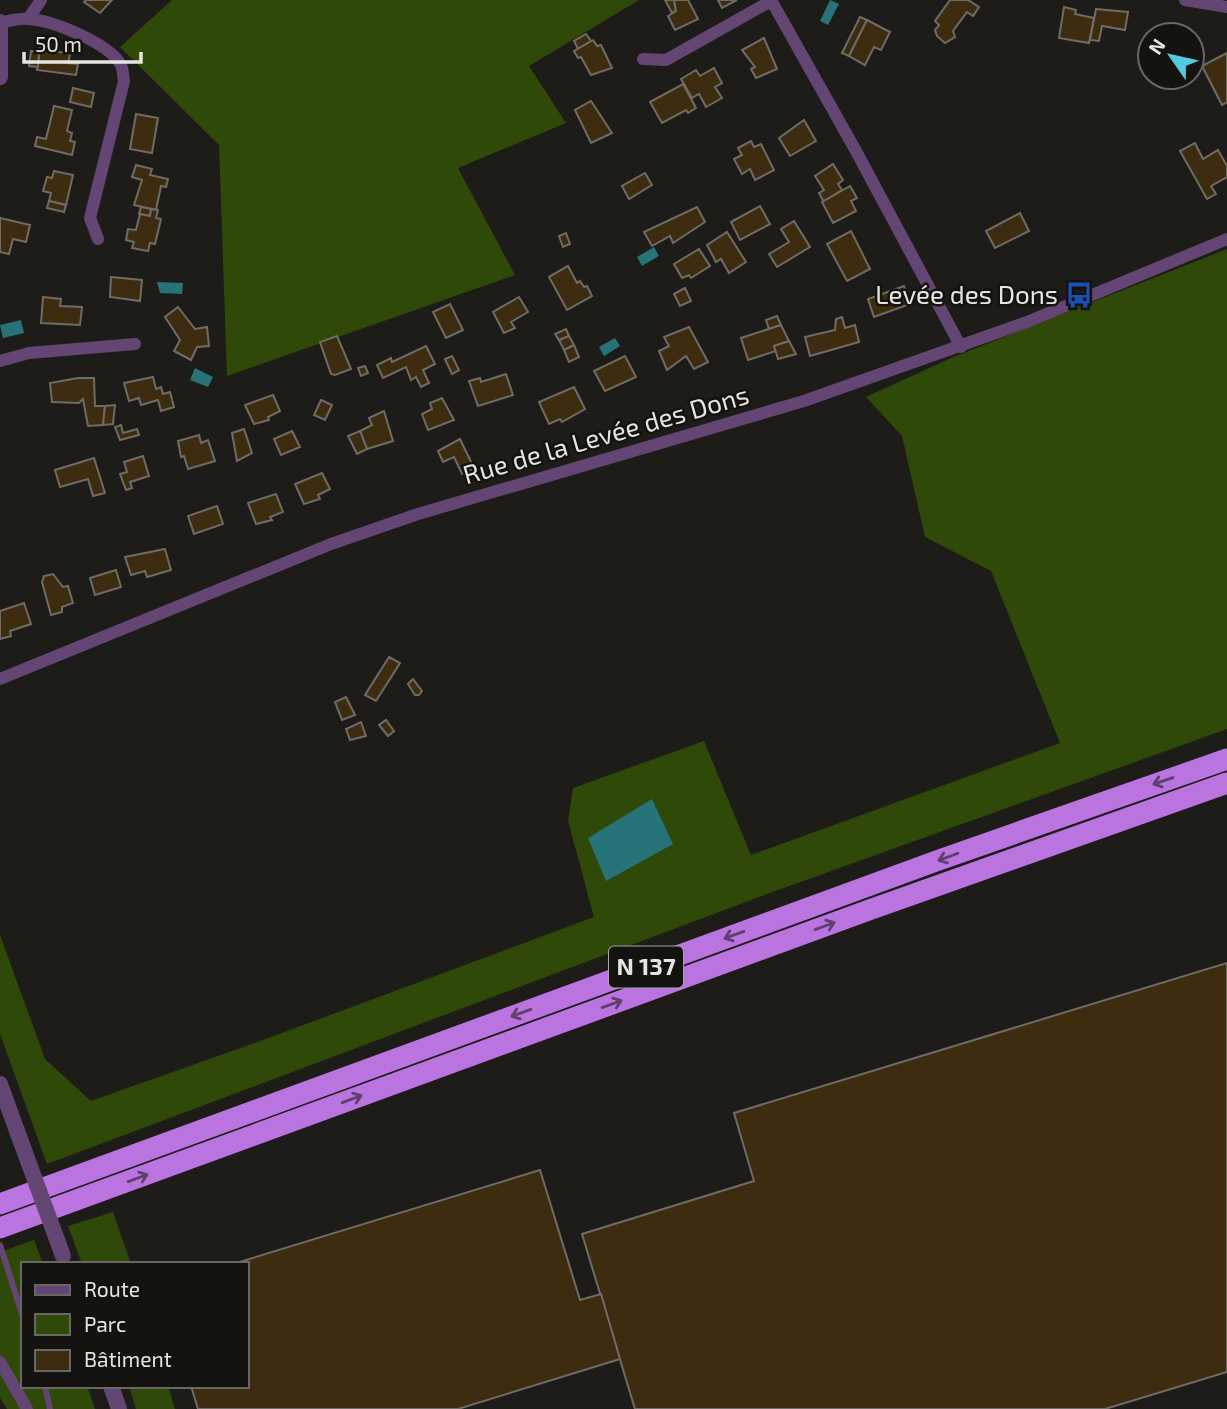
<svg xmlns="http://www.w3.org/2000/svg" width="1227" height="1409" viewBox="0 0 1227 1409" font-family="'Exo 2',sans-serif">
<rect width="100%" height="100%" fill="#1e1c18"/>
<g fill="#2f4909">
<path d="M172 0H639L529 66 566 123 458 168 515 275 227 376 219 145 120 47Z"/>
<path d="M1227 249V729L767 894 47 1164 0 1034V935L45 1059 91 1101 263 1040 594 917 568 821 573 788 704 741 751 855 1060 743 991 571 925 537 902 436 866 397 951 358Z"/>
<path d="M113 1212 131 1264H82L68 1226Z"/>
<path d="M34 1240 43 1264H23V1386H87L95 1409H7L0 1398V1252Z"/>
<path d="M129 1386H168L175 1409H136Z"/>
</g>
<g fill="#27737a">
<path d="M830 0 839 4 828 25 820 21Z"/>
<path d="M654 247 659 256 642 266 637 257Z"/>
<path d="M157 282 183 283 182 294 160 293Z"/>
<path d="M21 320 24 333 3 338 0 325Z"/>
<path d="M615 338 620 346 604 356 599 347Z"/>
<path d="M195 368 213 377 208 387 190 380Z"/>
<path d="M652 799 673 844 606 881 588 838Z"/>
</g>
<g fill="#3d2c10" stroke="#6f6c67" stroke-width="2">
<path d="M86 0H112L100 13 84 2Z"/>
<path d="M665 0H674L676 11 672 13Z"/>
<path d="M674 0H688L698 19 675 30 668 16 676 11Z"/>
<path d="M718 0H737L722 8Z"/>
<path d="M950 0H968L979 7 973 16 967 12 953 31 955 37 945 43 937 36 935 30 939 25 935 21Z"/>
<path d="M1064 7 1076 10 1075 14 1094 18 1089 43 1059 38Z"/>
<path d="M1096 9 1128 12 1125 30 1102 26 1099 41 1090 40Z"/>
<path d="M860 17 867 20 849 56 842 53Z"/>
<path d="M867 20 890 32 881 50 874 47 865 65 849 56Z"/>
<path d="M586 34 591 41 578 49 574 41Z"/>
<path d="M764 38 777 69 756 78 751 69 755 67 742 50Z"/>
<path d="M593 40 597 46 601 45 612 68 591 75 581 57 578 58 574 51Z"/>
<path d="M40 48 70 54 68 63 78 64 76 75 37 70Z"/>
<path d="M31 51 39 52 38 67 29 66Z"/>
<path d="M1227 53V102L1222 105 1202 66Z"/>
<path d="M714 68 722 83 715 87 722 98 706 107 699 94 692 98 681 79 696 70 700 76Z"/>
<path d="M683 84 696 108 688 113 686 110 662 123 650 102Z"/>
<path d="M73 88 94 93 91 107 70 102Z"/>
<path d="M591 101 612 133 591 143 575 110Z"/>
<path d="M54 106 72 110 67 131 72 133 70 141 75 142 72 155 35 146 37 137 46 139Z"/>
<path d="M136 114 158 118 152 153 130 149Z"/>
<path d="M804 120 816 141 790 156 779 138Z"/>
<path d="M751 141 754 147 761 144 774 170 755 180 750 169 742 174 734 159 742 155 738 148Z"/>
<path d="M1195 143 1203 159 1218 150 1227 166V177L1211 186 1216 194 1207 199 1180 151Z"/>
<path d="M833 164 843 180 838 184 842 190 824 202 819 193 824 190 815 176Z"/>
<path d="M136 165 152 169 150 175 168 179 166 187 161 186 156 210 134 205 142 180 132 177Z"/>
<path d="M54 171 73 175 66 205 49 201 51 193 43 191 47 177 52 178Z"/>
<path d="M645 173 652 185 629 199 622 186Z"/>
<path d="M850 186 857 198 851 201 856 211 833 223 822 202Z"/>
<path d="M49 201 66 205 64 212 47 208Z"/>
<path d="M760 206 770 224 740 240 731 222Z"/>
<path d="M141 207 151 209 150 216 139 214Z"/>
<path d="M697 207 705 222 673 243 670 236 652 246 644 232Z"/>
<path d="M151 209 158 210 156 218 161 219 155 244 150 243 148 251 132 248 134 242 126 240 128 229 136 230 140 214 150 216Z"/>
<path d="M1020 213 1029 231 995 248 986 231Z"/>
<path d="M0 218 30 225 26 242 13 239 9 254 0 252Z"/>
<path d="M794 221 810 247 777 267 769 254 789 242 781 229Z"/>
<path d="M851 231 870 269 847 281 827 244Z"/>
<path d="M727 232 746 262 729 273 721 259 716 262 707 245Z"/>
<path d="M566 233 570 244 563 247 559 236Z"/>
<path d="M699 249 710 266 691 278 689 275 682 278 674 264Z"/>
<path d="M568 266 577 283 580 281 584 287 587 286 592 296 567 310 549 277Z"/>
<path d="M111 277 142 280 140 301 110 297Z"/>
<path d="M904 286 910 304 874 317 868 299Z"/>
<path d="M685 288 691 301 680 306 674 294Z"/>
<path d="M43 297 61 299 60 306 82 307 80 325 41 323Z"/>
<path d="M519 297 528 312 511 322 515 328 504 333 493 312Z"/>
<path d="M450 304 463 330 446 338 433 312Z"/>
<path d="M178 307 195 329 207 327 209 346 197 347 191 360 174 351 180 340 165 317Z"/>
<path d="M777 316 781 325 769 329 766 320Z"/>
<path d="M842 317 845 328 855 325 859 342 810 356 805 337 835 330 836 319Z"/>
<path d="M781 325 789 341 774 346 776 351 748 360 741 338Z"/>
<path d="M689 327 708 362 694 369 686 356 667 370 659 351 669 346 664 337Z"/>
<path d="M566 329 569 336 559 340 555 334Z"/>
<path d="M337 336 351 369 335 375 331 374 320 342Z"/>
<path d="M569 336 574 345 564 350 559 340Z"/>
<path d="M789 341 796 354 778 359 774 346Z"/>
<path d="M574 345 579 357 569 362 564 350Z"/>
<path d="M426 346 435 364 423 370 429 383 421 387 416 377 411 380 406 367 383 378 377 365 391 358 392 362Z"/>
<path d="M452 356 459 370 452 374 445 359Z"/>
<path d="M625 356 636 377 605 391 594 371Z"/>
<path d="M365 366 368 373 361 376 358 368Z"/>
<path d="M506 374 513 395 478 406 469 381 480 378 481 382Z"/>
<path d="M153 377 156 389 161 387 163 394 170 392 174 407 161 411 158 400 141 405 139 398 129 401 124 383Z"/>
<path d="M78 378H94L95 406H105L103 425 88 426 83 399 79 403 52 402 50 383Z"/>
<path d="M574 387 585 409 562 422 560 419 549 424 539 402Z"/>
<path d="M273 395 280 411 268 417 269 420 254 424 245 405Z"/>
<path d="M442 398 454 420 428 430 422 414 432 409 430 403Z"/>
<path d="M321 400 332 405 325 420 314 415Z"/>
<path d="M115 405 113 424 103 425 105 406Z"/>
<path d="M384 411 393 441 367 449 360 431 372 425 369 418Z"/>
<path d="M121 425 123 433 137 429 139 435 120 440 115 427Z"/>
<path d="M244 429 252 453 237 461 232 433Z"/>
<path d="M292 431 300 447 281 455 274 439Z"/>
<path d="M360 431 367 449 357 454 348 436Z"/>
<path d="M199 435 201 443 208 440 215 461 188 469 184 456 181 457 178 441Z"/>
<path d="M460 439 474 468 462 474 454 457 443 462 438 451Z"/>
<path d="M143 456 149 476 130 482 132 488 126 490 120 474 127 472 124 462Z"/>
<path d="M94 458 105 493 93 496 88 479 60 487 55 470Z"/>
<path d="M322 473 330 489 318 495 320 499 304 504 295 484Z"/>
<path d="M276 494 283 512 270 517 272 520 256 524 248 503Z"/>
<path d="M217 506 223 524 194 534 188 516Z"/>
<path d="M165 549 171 570 147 577 145 571 131 575 125 557Z"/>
<path d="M116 570 121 587 95 595 90 578Z"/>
<path d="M53 574 63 587 68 586 73 603 62 607V612L51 615 42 582 44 576Z"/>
<path d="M24 603 31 624 10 631 11 636 0 639V611Z"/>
<path d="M389 657 400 663 376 701 365 695Z"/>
<path d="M413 679 422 691 419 695H415L408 684Z"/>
<path d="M346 697 355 715 342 720 335 702Z"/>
<path d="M386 720 394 731 388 736 379 725Z"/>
<path d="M361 722 366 736 350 740 346 729Z"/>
<path d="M1227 963V1372L1105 1409H635L582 1234 754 1181 734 1113Z"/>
<path d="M540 1170 580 1300 601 1294 620 1359 458 1409H198L191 1386H247V1264H233Z"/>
</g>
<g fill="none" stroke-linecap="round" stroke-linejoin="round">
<g stroke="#644674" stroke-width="6">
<path d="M0 1245 23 1317"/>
<path d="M45 1386 50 1409"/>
</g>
<g stroke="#644674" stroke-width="12">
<path d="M771 0 856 151 961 347"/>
<path d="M1185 0 1227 7"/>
<path d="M28 19 41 0"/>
<path d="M0 23C9 21 19 18 28 19 52 20 109 43 121 65 123 69 123 76 124 81L90 218 98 239"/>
<path d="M643 59 666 60 771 1"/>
<path d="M0 361 29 353 135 344"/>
<path d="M0 679 331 544 418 514 804 401 1027 322 1227 239"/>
<path d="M0 1362 27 1409"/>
</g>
<g stroke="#644674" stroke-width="16">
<path d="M0 22V77"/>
<path d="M0 1084 17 1131"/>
<path d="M111 1386 119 1409"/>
</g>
<g stroke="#ba74e0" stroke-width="21">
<path d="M0 1204 939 860 1227 759"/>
<path d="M0 1228 869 910 1227 783"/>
</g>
<path stroke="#644674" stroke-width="16" d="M17 1131 63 1256"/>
</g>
<defs><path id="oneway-shaft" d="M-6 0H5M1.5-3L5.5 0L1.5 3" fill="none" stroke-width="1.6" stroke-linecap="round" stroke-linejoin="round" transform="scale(1.75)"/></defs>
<g stroke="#5f3f6d">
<use href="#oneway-shaft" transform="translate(1163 781) rotate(161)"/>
<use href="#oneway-shaft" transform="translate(948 857) rotate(160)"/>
<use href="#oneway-shaft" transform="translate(825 926) rotate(-20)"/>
<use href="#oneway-shaft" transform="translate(734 935) rotate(160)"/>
<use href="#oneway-shaft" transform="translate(612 1004) rotate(-20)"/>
<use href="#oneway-shaft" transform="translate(521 1013) rotate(160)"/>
<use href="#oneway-shaft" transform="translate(352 1099) rotate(-20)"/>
<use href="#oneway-shaft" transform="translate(138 1178) rotate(-20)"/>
</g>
<defs>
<g id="bus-bare" transform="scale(2.1)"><path d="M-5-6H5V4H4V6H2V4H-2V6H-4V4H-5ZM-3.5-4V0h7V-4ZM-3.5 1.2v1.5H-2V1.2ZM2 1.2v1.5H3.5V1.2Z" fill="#1a4fb4" stroke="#15130f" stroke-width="2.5" paint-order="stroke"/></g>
</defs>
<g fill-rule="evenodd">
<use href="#bus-bare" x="1079" y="295"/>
</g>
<g text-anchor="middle" stroke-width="5" stroke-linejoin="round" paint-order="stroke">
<rect fill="#15130f" stroke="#a8a6a3" stroke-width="2" x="609" y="946.5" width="74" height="41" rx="5"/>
<g font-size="24" font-weight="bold" fill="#e7e5e2">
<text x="646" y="975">N 137</text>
</g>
<g font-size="26" fill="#e7e5e2" stroke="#15130f" text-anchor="end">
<text x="1058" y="304">Levée des Dons</text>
</g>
<g font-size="26" fill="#e7e5e2" stroke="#15130f">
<text transform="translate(606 435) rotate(-16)" y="9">Rue de la Levée des Dons</text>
</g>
</g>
<rect x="21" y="1262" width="228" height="126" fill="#15130f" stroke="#696763" stroke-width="2"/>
<rect x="35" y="1285" width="35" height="10" fill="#644674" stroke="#696763" stroke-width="2"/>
<text x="84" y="1297" font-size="21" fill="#e7e5e2">Route</text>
<rect x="35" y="1314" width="35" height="21" fill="#2f4909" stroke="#696763" stroke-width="2"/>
<text x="84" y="1332" font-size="21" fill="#e7e5e2">Parc</text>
<rect x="35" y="1350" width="35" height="21" fill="#3d2c10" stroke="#696763" stroke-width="2"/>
<text x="84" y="1367" font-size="21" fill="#e7e5e2">Bâtiment</text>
<g transform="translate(1171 56) rotate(304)"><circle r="33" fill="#15130f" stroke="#696763" stroke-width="2"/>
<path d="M0-5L12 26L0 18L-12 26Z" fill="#55cadf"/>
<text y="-10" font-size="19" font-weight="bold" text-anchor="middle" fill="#e7e5e2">N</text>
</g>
<path d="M24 52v10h117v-10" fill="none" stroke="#e7e5e2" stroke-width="3.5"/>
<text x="35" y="52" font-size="21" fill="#e7e5e2" stroke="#15130f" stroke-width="5" paint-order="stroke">50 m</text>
</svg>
